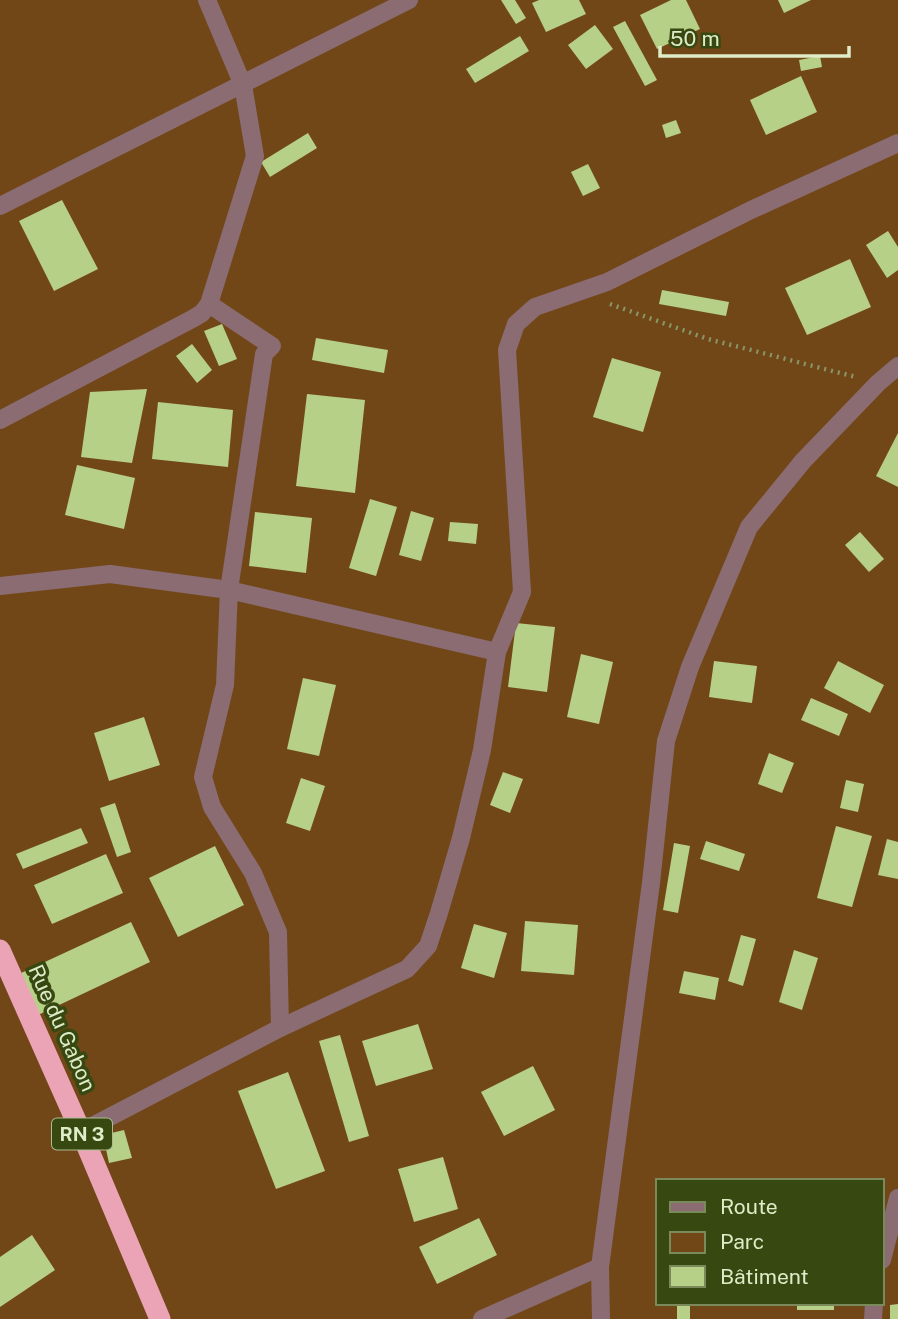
<svg xmlns="http://www.w3.org/2000/svg" width="898" height="1319" viewBox="0 0 898 1319" font-family="'Public Sans',sans-serif">
<rect width="100%" height="100%" fill="#384811"/>
<path fill="#724718" fill-rule="evenodd" d="M0 0H898V1319H0ZM658 1181H882V1303H658Z"/>
<g fill="#b7d088">
<path d="M501 0H515L526 18 516 24Z"/>
<path d="M539 0H579L586 14 546 32 532 3Z"/>
<path d="M671 0H686L700 29 657 49 640 15Z"/>
<path d="M778 0H811L784 13Z"/>
<path d="M625 21 657 80 645 86 613 27Z"/>
<path d="M595 25 613 49 586 69 568 45Z"/>
<path d="M520 36 529 51 475 83 466 69Z"/>
<path d="M820 56 822 67 801 71 799 60Z"/>
<path d="M801 76 817 112 766 135 750 100Z"/>
<path d="M676 120 681 133 666 138 662 125Z"/>
<path d="M308 133 317 148 270 177 261 162Z"/>
<path d="M588 164 600 188 583 196 571 172Z"/>
<path d="M62 200 98 269 54 291 19 221Z"/>
<path d="M888 231 898 247V270L887 278 866 245Z"/>
<path d="M850 259 871 307 807 335 785 288Z"/>
<path d="M662 290 729 302 726 316 659 304Z"/>
<path d="M222 324 237 359 219 366 204 331Z"/>
<path d="M316 338 388 350 384 373 312 360Z"/>
<path d="M192 344 212 370 197 383 176 356Z"/>
<path d="M612 358 661 372 643 432 593 417Z"/>
<path d="M147 389 132 463 81 457 90 392Z"/>
<path d="M307 394 365 400 355 493 296 486Z"/>
<path d="M158 402 233 410 228 467 152 459Z"/>
<path d="M898 433V487L876 476Z"/>
<path d="M77 465 135 478 124 529 65 515Z"/>
<path d="M370 499 397 507 376 576 349 568Z"/>
<path d="M411 511 434 518 421 561 399 555Z"/>
<path d="M255 512 312 518 306 573 249 566Z"/>
<path d="M450 522 478 524 476 544 448 541Z"/>
<path d="M860 532 884 559 869 572 845 545Z"/>
<path d="M516 623 555 627 547 692 508 687Z"/>
<path d="M581 654 613 662 599 724 567 717Z"/>
<path d="M714 661 757 666 752 703 709 697Z"/>
<path d="M838 661 884 685 870 713 824 688Z"/>
<path d="M303 678 336 685 319 756 287 749Z"/>
<path d="M811 698 848 714 839 736 801 720Z"/>
<path d="M144 717 160 765 109 781 94 733Z"/>
<path d="M769 753 794 763 782 793 758 784Z"/>
<path d="M503 772 523 779 510 813 490 805Z"/>
<path d="M301 778 325 786 310 831 286 823Z"/>
<path d="M846 780 864 784 858 812 840 808Z"/>
<path d="M115 803 131 852 117 857 100 808Z"/>
<path d="M836 826 872 836 852 907 817 898Z"/>
<path d="M81 828 88 843 23 869 16 854Z"/>
<path d="M887 839 898 842V879L878 875Z"/>
<path d="M706 841 745 854 739 871 700 859Z"/>
<path d="M674 843 690 846 678 913 663 910Z"/>
<path d="M215 846 244 905 178 937 149 878Z"/>
<path d="M106 854 123 893 52 924 34 885Z"/>
<path d="M525 921 578 925 574 975 521 971Z"/>
<path d="M131 922 150 962 38 1015 19 974Z"/>
<path d="M474 924 507 933 494 978 461 968Z"/>
<path d="M741 935 756 939 743 986 728 981Z"/>
<path d="M794 950 818 958 802 1010 779 1002Z"/>
<path d="M684 971 719 978 715 1000 679 993Z"/>
<path d="M418 1024 433 1069 376 1086 362 1041Z"/>
<path d="M340 1035 369 1136 349 1142 319 1041Z"/>
<path d="M533 1066 555 1110 504 1136 481 1092Z"/>
<path d="M288 1072 325 1171 276 1189 238 1091Z"/>
<path d="M124 1130 132 1158 109 1163 103 1135Z"/>
<path d="M443 1157 458 1209 414 1222 398 1169Z"/>
<path d="M479 1218 497 1255 437 1284 419 1247Z"/>
<path d="M32 1235 55 1270 0 1307V1257Z"/>
<rect x="677" y="1303" width="13" height="16"/>
<rect x="797" y="1303" width="37" height="7"/>
<path d="M898 1304V1319H890V1305Z"/>
</g>
<g fill="none" stroke-linecap="round" stroke-linejoin="round">
<path stroke="#889769" stroke-width="4.5" stroke-dasharray="2 5" stroke-linecap="butt" d="M610 304 708 339 856 377"/>
<g stroke="#8a6c72" stroke-width="18">
<path d="M0 206 409 0"/>
<path d="M0 420 194 318 202 313 209 304 255 156 243 85 207 0"/>
<path d="M0 586 110 574 229 590 497 652"/>
<path d="M280 1028 407 969 428 946 439 913 461 838 482 750 497 652 522 592 507 350 516 324 535 307 607 282 751 210 898 143"/>
<path d="M81 1132 280 1028 278 932 253 873 212 807 203 777 225 685 229 590 264 354 272 346 209 304"/>
<path d="M882 1260 898 1198"/>
<path d="M482 1319 600 1267"/>
<path d="M601 1319 600 1267 651 883 666 741 690 667 749 527 803 461 878 383 898 366"/>
<path d="M873 1319 874 1303"/>
</g>
<path stroke="#eba4b5" stroke-width="21" d="M0 950 81 1132 160 1319"/>
</g>
<g text-anchor="middle" stroke-width="7" stroke-linejoin="round" paint-order="stroke">
<rect fill="#384811" stroke="#acbb91" stroke-width="2" x="52" y="1118.5" width="60" height="31" rx="5"/>
<g font-size="19" font-weight="bold" fill="#deecc8">
<text x="82" y="1141">RN 3</text>
</g>
<g font-size="21" fill="#deecc8" stroke="#384811">
<text transform="translate(62 1028) rotate(66)" y="7">Rue du Gabon</text>
</g>
</g>
<rect x="656" y="1179" width="228" height="126" fill="#384811" stroke="#7a8a5a" stroke-width="2"/>
<rect x="670" y="1202" width="35" height="10" fill="#8a6c72" stroke="#7a8a5a" stroke-width="2"/>
<text x="720" y="1214" font-size="21" fill="#deecc8">Route</text>
<rect x="670" y="1232" width="35" height="21" fill="#724718" stroke="#7a8a5a" stroke-width="2"/>
<text x="720" y="1249" font-size="21" fill="#deecc8">Parc</text>
<rect x="670" y="1266" width="35" height="21" fill="#b7d088" stroke="#7a8a5a" stroke-width="2"/>
<text x="720" y="1284" font-size="21" fill="#deecc8">Bâtiment</text>
<path d="M660 46v10h189v-10" fill="none" stroke="#deecc8" stroke-width="3.5"/>
<text x="670" y="46" font-size="21" fill="#deecc8" stroke="#384811" stroke-width="5" paint-order="stroke">50 m</text>
</svg>
